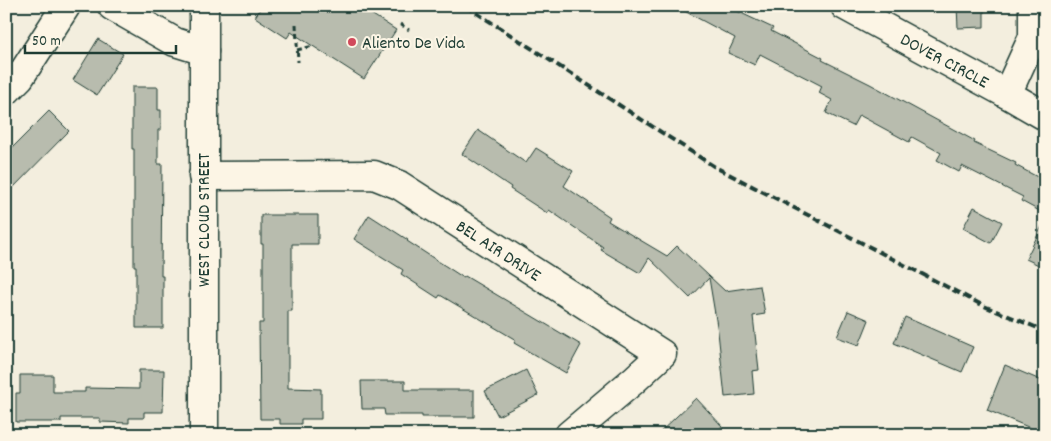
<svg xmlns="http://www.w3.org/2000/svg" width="1051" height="441" viewBox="0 0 1051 441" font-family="Dekko,sans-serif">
<rect width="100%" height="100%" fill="#f3eede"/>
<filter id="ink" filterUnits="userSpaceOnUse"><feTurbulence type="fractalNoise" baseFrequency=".02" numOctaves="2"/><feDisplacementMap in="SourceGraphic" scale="10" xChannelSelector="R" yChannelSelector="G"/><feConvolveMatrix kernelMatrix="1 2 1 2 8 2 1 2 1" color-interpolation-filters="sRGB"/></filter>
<g filter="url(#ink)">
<g fill="#b8bcae" stroke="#1f3d34">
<path d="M262 6H359L396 30 364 79 291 32 287 38 255 17Z"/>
<path d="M675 6H726L773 28 771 31 823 58 822 60 870 84 975 141 974 143 1016 163 1015 165 1045 181V214L1021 201 1023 197 962 166 959 172 937 160 941 153 912 137 909 142 859 115 853 126 826 113 832 100 819 93 822 86 760 54 755 65 728 53 735 38Z"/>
<path d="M957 6H984V27L958 28Z"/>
<path d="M98 39 123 54 97 95 73 80Z"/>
<path d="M132 87H158V110H161V130H158V164H162L161 276H163V328H136V266H134V149H132Z"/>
<path d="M49 111 69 131 6 195V154Z"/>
<path d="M478 130 526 163 536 148 573 171 564 186 610 217 608 221 667 256 677 246 725 291 760 286 765 314 753 316 759 370 752 371 754 394 725 397 718 332 709 278 690 298 649 258 640 273 601 250 603 247 549 210 547 213 510 189 511 187 462 154Z"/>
<path d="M974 207 1002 222 991 243 963 228Z"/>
<path d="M261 215H318V244H292V311H288V388L321 389V419H301V424H280V419H260L259 323H263V244H261Z"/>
<path d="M369 215 408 240 407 241 464 278 465 276 581 345 566 373 514 343 516 340 440 295 438 298 401 274 403 270 354 239Z"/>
<path d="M1045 220V268L1026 259Z"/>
<path d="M848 311 869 320 859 345 837 337Z"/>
<path d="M905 317 973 347 962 372 894 343Z"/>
<path d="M1005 365 1045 382V434L987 410Z"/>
<path d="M139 370H164L163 412H144V418H129V423L100 422V418H61V422H16V393H20V375H53V392H85V388L139 389Z"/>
<path d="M526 370 538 395 498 416 485 391Z"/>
<path d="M361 381H405V390H474V417H422V415H385L384 409H362Z"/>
<path d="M696 398 722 426 714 435H657Z"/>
</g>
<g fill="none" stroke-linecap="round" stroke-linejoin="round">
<g stroke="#1f3d34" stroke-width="31">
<g id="minor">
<path d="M112 6 175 42 204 51"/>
<path d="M845 6 1007 94 1045 116"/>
<path d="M6 91 20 77 66 6"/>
<path d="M1007 94 1033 37V6"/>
<path d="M203 176 374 175 399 185 662 354 634 380 569 435"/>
</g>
</g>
<g stroke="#1f3d34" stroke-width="31">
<path id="major" d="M204 6V435"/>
</g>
<g stroke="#1f3d34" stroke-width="3" stroke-dasharray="5 4" stroke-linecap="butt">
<path d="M296 24 298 62"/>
<path d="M400 24 409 30"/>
<path d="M297 50 313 46"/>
</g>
<use href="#minor" stroke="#fcf5e5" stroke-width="28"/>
<use href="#major" stroke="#fcf5e5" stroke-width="28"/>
<path stroke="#1f3d34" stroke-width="4" stroke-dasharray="8 4" stroke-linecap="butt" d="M466 6 715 167 984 306 1045 331"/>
</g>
</g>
<circle fill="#d1495b" stroke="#fcf5e5" stroke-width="2" cx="352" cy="42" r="5"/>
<g text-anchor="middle" stroke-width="4" stroke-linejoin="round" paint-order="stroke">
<g font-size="18" fill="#1f3d34" stroke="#fcf5e5" text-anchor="start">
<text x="362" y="48">Aliento De Vida</text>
</g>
<g font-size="18" fill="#1f3d34" stroke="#fcf5e5">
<text transform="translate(945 60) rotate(28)" y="6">DOVER CIRCLE</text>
<text transform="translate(203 220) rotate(-90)" y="6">WEST CLOUD STREET</text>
<text transform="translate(499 250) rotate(33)" y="6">BEL AIR DRIVE</text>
</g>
</g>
<rect width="1051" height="441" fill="none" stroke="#fcf5e5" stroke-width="25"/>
<rect x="12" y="12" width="1026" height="416" fill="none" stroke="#1f3d34" stroke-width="2" filter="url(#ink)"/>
<path d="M25 45v8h151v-8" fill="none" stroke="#1f3d34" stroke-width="2.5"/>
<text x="32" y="45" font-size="15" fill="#1f3d34" stroke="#fcf5e5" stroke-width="4" paint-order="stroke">50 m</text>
</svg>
